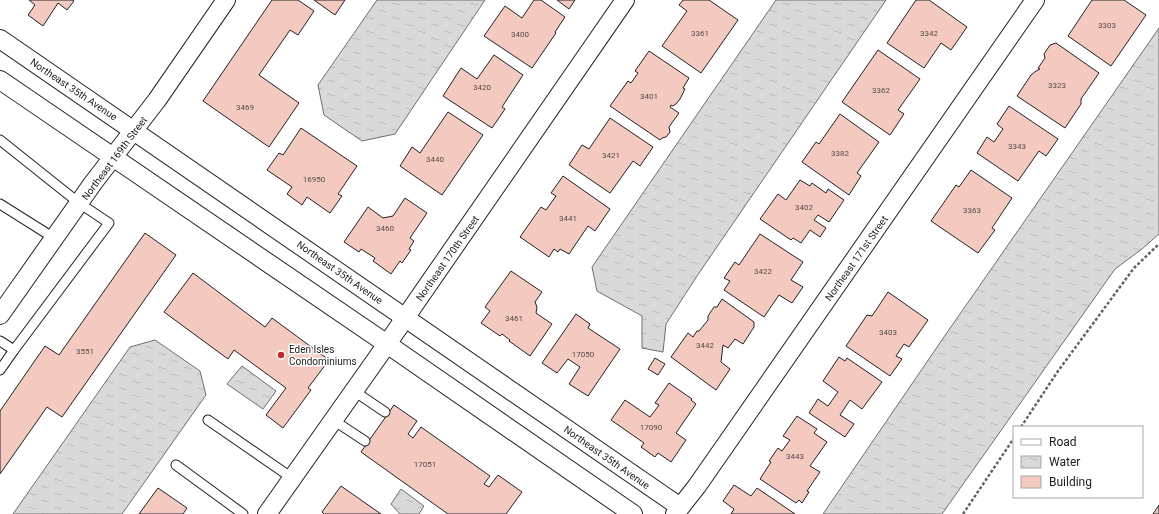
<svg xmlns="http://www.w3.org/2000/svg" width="1159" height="514" viewBox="0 0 1159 514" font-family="Roboto,sans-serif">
<defs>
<pattern id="water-ripples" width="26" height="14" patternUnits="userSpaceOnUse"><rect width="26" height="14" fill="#d9d9d9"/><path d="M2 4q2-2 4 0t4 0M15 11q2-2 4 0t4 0" fill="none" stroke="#bababa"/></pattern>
</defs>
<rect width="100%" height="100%" fill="#fff"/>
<g fill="url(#water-ripples)" stroke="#6f6f6f">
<path d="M377 0H485L395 134 362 141 324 115 318 85Z"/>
<path d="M776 0H886L697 276 666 324 663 352 642 348V316L597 291 592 267Z"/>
<path d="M1159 28V234L1142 249 1115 269 942 514H823L946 334Z"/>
<path d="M155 340 200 371 206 395 122 514H13L130 347Z"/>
<path d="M242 366 276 391 263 409 227 384Z"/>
<path d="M401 489 424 506 419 514H400L391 504Z"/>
</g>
<g fill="#f3c9c0" stroke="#222">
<path d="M29 0H72L74 1 67 10 58 3 43 26 28 15 35 5Z"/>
<path d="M272 0H298L314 11 298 35 290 30 259 75 299 103 269 147 203 101Z"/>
<path d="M314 0H345L335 15Z"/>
<path d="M534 0H541L565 17 555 32 556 33 532 68 484 36 505 6 522 18Z"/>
<path d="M557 0H575L569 9Z"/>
<path d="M683 0H709L738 20 701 73 662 46 687 11 679 5Z"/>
<path d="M916 0H929L967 27 951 50 941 43 924 68 887 43Z"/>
<path d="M1092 0H1124L1146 15 1111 66 1068 36Z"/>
<path d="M1056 43 1099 73 1081 99V104L1065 128 1017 96 1031 75 1036 71 1040 69 1038 68 1045 58 1044 54 1050 45Z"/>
<path d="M878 50 920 79 898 110 904 114 890 135 842 102Z"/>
<path d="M649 51 689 78 683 88 685 89 680 99 676 104 673 106 671 105 670 107 679 113 669 127 670 132 666 137 662 138 660 140 610 106 628 81 631 83 638 73 635 71Z"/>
<path d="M494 55 523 75 502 107 505 109 492 128 443 96 461 68 477 79Z"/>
<path d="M1009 106 1058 139 1046 156 1039 151 1018 181 977 153 987 137 994 142 1003 129 997 124Z"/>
<path d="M448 112 483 135 442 195 400 166 412 147 420 153Z"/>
<path d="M840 114 879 142 857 173 861 176 849 195 802 162 816 142 819 144Z"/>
<path d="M610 118 653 147 640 166 633 161 610 193 569 165 582 145 589 149Z"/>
<path d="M301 128 357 166 338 194 342 196 330 213 307 197 302 205 287 194 292 187 267 170 279 153 283 155Z"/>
<path d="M971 170 1012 198 992 228 995 230 978 253 931 221 956 185 959 187Z"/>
<path d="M563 176 610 209 595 231 588 226 569 254 560 249 558 252 554 249 549 257 520 237 541 207 546 210 556 196 551 193Z"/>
<path d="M800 180 810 186 812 183 826 193 828 189 844 200 829 222 818 215 814 220 826 228 820 237 810 230 801 243 793 238 791 240 760 219 778 194 786 200Z"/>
<path d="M405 198 427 213 410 238 414 241 409 249 411 250 402 263 400 261 391 274 373 261 375 258 361 249 359 252 344 242 368 207 383 218 393 216Z"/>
<path d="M145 233 176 255 62 417 47 407 0 474V411L45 346 59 355Z"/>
<path d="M760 234 803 262 791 280 803 287 792 303 779 295 764 317 724 290 730 281 724 278 735 262 739 265Z"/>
<path d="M511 271 542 292 535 302 537 307 536 313 552 324 530 356 509 341 510 340 502 334 500 336 481 323 490 311 485 307Z"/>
<path d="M193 273 265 327 272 318 329 360 308 388 311 390 283 428 266 415 286 388 234 350 228 359 164 312Z"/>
<path d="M888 292 928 320 909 347 904 344 896 356 902 359 890 376 846 346 867 315 872 316Z"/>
<path d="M722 299 754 322V327L743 344 735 339 728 348 723 345 721 362 730 369 716 390 671 357 688 333 693 337 697 331H699L708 320V316L714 307H717Z"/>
<path d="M576 314 590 324 588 328 620 349 588 396 569 384 580 367 568 359 557 373 542 363Z"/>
<path d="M839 357 845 361 847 358 882 382 862 409 850 400 840 415 854 424 845 437 809 413 818 399 828 406 838 392 823 381Z"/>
<path d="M655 358 665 364 658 375 648 369Z"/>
<path d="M669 383 692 399 691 400 696 404 676 433 686 440 671 462 658 453 655 457 641 447 644 443 611 420 625 400 650 417 659 405 655 403Z"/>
<path d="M394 405 417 421 408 434 413 438 421 427 490 476 484 484 489 487 498 475 522 492 506 514H448L361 452Z"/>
<path d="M797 416 817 429 814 433 827 442 810 466 820 472 807 491 809 492 802 503 799 500 796 503 760 479 771 462 769 461 778 448 782 451 790 440 783 436Z"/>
<path d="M734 485 751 496 757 488 795 514H731L734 509 723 501Z"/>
<path d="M341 486 381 514H324L322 512Z"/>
<path d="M158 488 187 508 183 514H139Z"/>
<path d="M1159 505V514H1153Z"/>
</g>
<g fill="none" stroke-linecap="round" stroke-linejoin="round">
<g stroke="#222" stroke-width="11">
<g id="service">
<path d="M0 140 79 203 109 223 14 350 0 341"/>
<path d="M0 204 54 238"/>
<path d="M0 370 14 350"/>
<path d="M354 391 385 412"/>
<path d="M208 420 292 478"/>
<path d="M333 420 365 441"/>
<path d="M176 465 243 514"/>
</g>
</g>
<g stroke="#222" stroke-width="20">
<g id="minor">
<path d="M0 39 680 507"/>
<path d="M0 80 387 344 633 514"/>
<path d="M0 315 93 183 157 100 226 0"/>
<path d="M267 514 387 344 625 0"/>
<path d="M675 514 697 486 1035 0"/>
</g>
</g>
<g stroke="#646464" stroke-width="2.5" stroke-dasharray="3 2" stroke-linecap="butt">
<path d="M1021 427 1058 371 1134 268 1159 244"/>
<path d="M963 514 1014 438"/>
</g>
<use href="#service" stroke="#fff" stroke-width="9"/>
<use href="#minor" stroke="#fff" stroke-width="18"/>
</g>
<circle fill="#c62828" stroke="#fff" stroke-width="1.5" cx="281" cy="355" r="4"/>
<g text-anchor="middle" stroke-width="3" stroke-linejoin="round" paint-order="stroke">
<g font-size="8" fill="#564c4a">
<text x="1107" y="28">3303</text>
<text x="700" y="36">3361</text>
<text x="929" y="36">3342</text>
<text x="520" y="37">3400</text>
<text x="1057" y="88">3323</text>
<text x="482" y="90">3420</text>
<text x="881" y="93">3362</text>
<text x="649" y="99">3401</text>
<text x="245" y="110">3469</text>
<text x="1017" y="149">3343</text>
<text x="840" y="156">3382</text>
<text x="611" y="158">3421</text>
<text x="435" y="162">3440</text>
<text x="314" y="182">16950</text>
<text x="804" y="210">3402</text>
<text x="972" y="213">3363</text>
<text x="568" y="221">3441</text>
<text x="385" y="231">3460</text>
<text x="763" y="274">3422</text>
<text x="514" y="321">3461</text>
<text x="888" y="335">3403</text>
<text x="705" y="348">3442</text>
<text x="85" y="354">3551</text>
<text x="583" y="357">17050</text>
<text x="651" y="430">17090</text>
<text x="795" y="459">3443</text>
<text x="425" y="467">17051</text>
</g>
<g font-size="10" fill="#222" stroke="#fff">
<text transform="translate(74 89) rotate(34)" y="4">Northeast 35th Avenue</text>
<text transform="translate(114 158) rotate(-53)" y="4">Northeast 169th Street</text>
<text transform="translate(447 258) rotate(-55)" y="4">Northeast 170th Street</text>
<text transform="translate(856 258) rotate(-55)" y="4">Northeast 171st Street</text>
<text transform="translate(340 272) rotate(35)" y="4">Northeast 35th Avenue</text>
<text transform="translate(607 457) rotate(35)" y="4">Northeast 35th Avenue</text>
</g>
<g font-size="10" fill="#222" stroke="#fff" text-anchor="start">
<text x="289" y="353">Eden Isles<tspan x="289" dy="12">Condominiums</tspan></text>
</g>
</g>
<rect x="1013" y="426" width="130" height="72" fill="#ffffff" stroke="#a7a7a7"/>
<rect x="1021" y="439" width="20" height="6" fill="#ffffff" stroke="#a7a7a7"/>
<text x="1049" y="446" font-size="12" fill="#222222">Road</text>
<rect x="1021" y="456" width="20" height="12" fill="url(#water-ripples)" stroke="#a7a7a7"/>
<text x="1049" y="466" font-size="12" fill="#222222">Water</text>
<rect x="1021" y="476" width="20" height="12" fill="#f3c9c0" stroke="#a7a7a7"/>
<text x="1049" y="486" font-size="12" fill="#222222">Building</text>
</svg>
